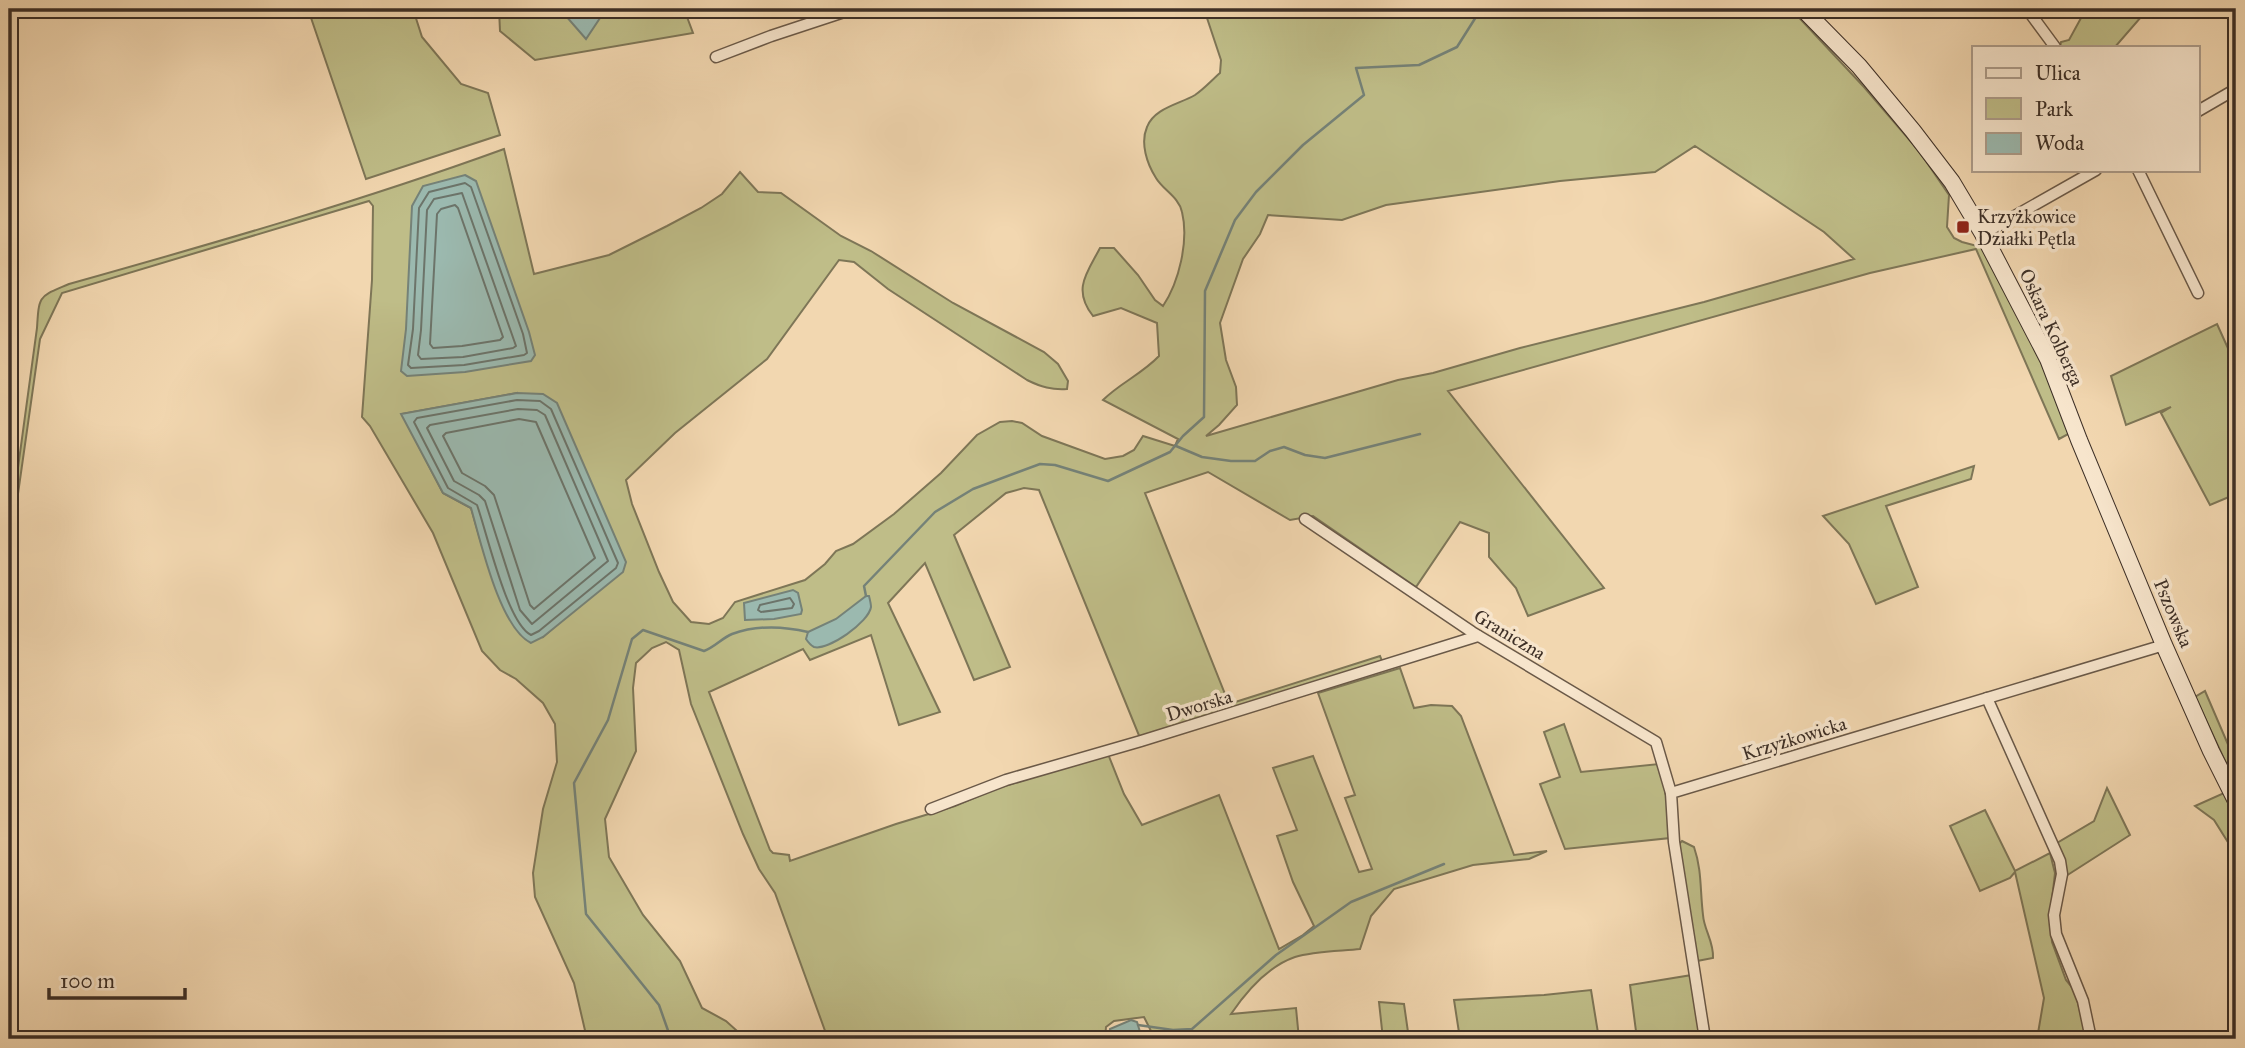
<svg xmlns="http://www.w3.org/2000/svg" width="2245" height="1048" viewBox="0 0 2245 1048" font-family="'IM FELL Great Primer',serif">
<rect width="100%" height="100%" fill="#f2d7b0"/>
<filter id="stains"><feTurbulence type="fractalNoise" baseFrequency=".00286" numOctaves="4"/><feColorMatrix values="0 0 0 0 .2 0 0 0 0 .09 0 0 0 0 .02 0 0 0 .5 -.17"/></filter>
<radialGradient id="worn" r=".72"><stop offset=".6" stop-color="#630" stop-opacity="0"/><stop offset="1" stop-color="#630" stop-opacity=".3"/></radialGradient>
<g fill="#bfbd88" stroke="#7e7657" stroke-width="2" fill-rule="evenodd">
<path d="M308 9H413L422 37 461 84 488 93 500 135 366 179Z"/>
<path d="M499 9H684L693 33 535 60 500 31Z"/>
<path d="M1204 9H1791L1864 87 1919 151 1949 195 1947 227 1954 238 1962 242 1985 248 2043 360 2072 432 2059 439 1976 249 1870 273 1448 391 1604 588 1528 616 1516 588 1489 557V533L1460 522 1416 587 1313 516 1290 520 1208 472 1145 493 1229 704 1380 656 1383 663 1140 738 1039 490 1024 488 1006 493 954 535 1010 667 974 680 925 563 888 603 940 712 899 725 871 635 810 660 803 649 709 692 770 850 773 853 789 855 790 861 896 824 955 806 995 789 1108 754 1124 794 1142 825 1219 795 1279 949 1303 935 1314 926 1293 882 1277 836 1297 830 1273 768 1313 756 1359 872 1372 869 1345 798 1355 795 1318 693 1400 668 1414 708 1431 705 1452 706 1461 716 1514 855 1547 851 1529 859 1473 865 1394 889 1371 916 1360 949C1341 951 1313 951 1295 957 1269 966 1246 992 1231 1014L1296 1008 1299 1039H1155L1144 1017 1114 1021 1106 1027 1105 1039H828L775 893 759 869 743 834 691 704 679 650 666 642 652 648 636 663 633 688 636 751 605 819 609 857 643 915 680 961 702 1008 726 1021 746 1039H587L574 983 535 897 533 873 543 809 557 762 555 724 543 703 516 679 500 670 482 651 433 533 370 426 362 417 372 280 373 206 369 201 62 293 40 339 9 557V534L37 328C39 294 39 297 69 284 215 243 361 201 504 149L534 274 609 255 667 226 701 208 722 194 740 172 758 192 781 193 841 236 871 251 953 303 1044 352 1058 364 1068 381 1067 389C1052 390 1041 387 1027 380L888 289 854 262 839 260 767 359 675 433 626 480 632 504 659 572 673 602 691 622 709 624 723 618 735 602 805 580 825 564 836 551 853 544 894 514 941 473 977 435 1000 422 1012 421 1022 423 1042 436 1105 459 1123 456 1134 450 1143 436 1175 446 1178 439 1103 400C1120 383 1142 374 1159 356L1157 323 1121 308 1093 316C1072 289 1087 273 1100 248H1114L1138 275 1155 300 1163 306C1179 282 1189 241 1182 212 1179 197 1163 190 1156 178 1147 164 1140 143 1147 127 1154 108 1180 104 1195 95 1204 89 1212 80 1220 73L1221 60ZM1695 146 1824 232 1854 259 1704 302 1520 348 1433 373 1398 380 1206 436 1219 425 1237 405 1236 387 1226 360 1220 323 1243 259 1260 234 1268 215 1342 220 1386 205 1560 181 1655 172ZM517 393 567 616 543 637 482 546 471 508 443 493 402 414Z"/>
<path d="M2095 9H2148L2115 47H2060L2061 42 2069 40 2081 18 2094 12Z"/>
<path d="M2217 324 2236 366V494L2210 505 2161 413 2171 407 2126 425 2111 376Z"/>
<path d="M1974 466 1971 479 1886 506 1918 587 1876 604 1849 544 1823 516Z"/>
<path d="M2205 691 2236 763V784L2195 697Z"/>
<path d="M1564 724 1581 772 1659 764 1667 798 1670 838 1565 849 1540 784 1560 777 1544 732Z"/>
<path d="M2107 788 2130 835 2066 876 2057 843 2094 821Z"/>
<path d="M2224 793 2236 815V855L2214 820 2195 806Z"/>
<path d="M1985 810 2015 871 2050 853 2055 873 2050 917 2052 942 2066 980 2075 991 2087 1039H2037L2044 998 2015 872 2010 878 1980 891 1950 826Z"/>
<path d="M1682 841 1694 847C1702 870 1700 891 1703 915 1704 930 1714 942 1713 958L1697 961 1679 844Z"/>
<path d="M1692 975 1702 1039H1637L1630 985Z"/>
<path d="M1591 990 1599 1039H1460L1454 1000 1544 995Z"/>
<path d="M1379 1002 1404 1004 1409 1039H1383Z"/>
</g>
<g fill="#9bb9af" stroke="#758278" stroke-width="2">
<path d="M582 9H606L586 39 565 15Z"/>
<path d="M465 175 476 181 529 332 535 355 531 361 465 372 407 376 401 371 406 329 412 206 423 186Z"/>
<path d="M517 393 543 394 557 403 626 562 623 572 543 637 531 643C500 628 481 543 471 508L443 493 401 414Z"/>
<path d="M793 590 798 593 802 610 801 614 774 619 745 620 744 603Z"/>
<path d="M866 596H869C870 600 871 604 871 607 869 622 828 651 814 647 810 645 808 642 806 639L808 632 836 619Z"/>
<path d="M1131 1020 1137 1022 1140 1032 1123 1039H1109L1110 1029Z"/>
</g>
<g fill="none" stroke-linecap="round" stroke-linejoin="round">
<g stroke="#6c746a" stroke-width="2">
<path d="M465 183 471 187 523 334 527 353 524 355 464 365 411 368 408 365 413 329 419 208 429 192Z"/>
<path d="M462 193 516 346 513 348 463 357 421 359 418 355 421 330 427 210 434 199Z"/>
<path d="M455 205 458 208 503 337 500 340 462 346 433 348 430 344 437 214 441 209Z"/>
<path d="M517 400 540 401 551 409 618 563 616 568 539 631 531 635C507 623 487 533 477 505L448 488 414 422 417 418Z"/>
<path d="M518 409 537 410 545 415 608 561 532 624 520 610 485 501 479 495 454 481 427 428 430 425Z"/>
<path d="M519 419 536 422 595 558 534 609 530 605 494 495 485 486 462 473 443 436 446 433Z"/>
<path d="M790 598 794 604 792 608 761 612 758 610 760 605Z"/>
</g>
<g stroke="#758278" stroke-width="2.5">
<path d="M1176 446 1202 457 1231 461H1255L1270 451 1284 447 1305 455 1325 458 1420 434"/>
<path d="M866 596 864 586 935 512 973 489 1040 464 1055 465 1108 481 1170 452 1183 436 1204 417 1205 291 1235 220 1256 192 1303 145 1364 95 1356 68 1419 65 1457 47 1481 9"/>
<path d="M1138 1025 1173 1030 1192 1029 1276 955 1351 902 1444 864"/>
<path d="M671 1039 659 1005 586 914 574 783 608 720 632 639 643 630 704 651C715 647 722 638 732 634 757 625 783 626 808 632"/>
<path d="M1099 1039 1108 1034"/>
</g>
<g stroke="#6a5948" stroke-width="13">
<g id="minor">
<path d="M2027 9 2055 47"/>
<path d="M716 57 771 36 853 9"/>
<path d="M2198 111 2236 89"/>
<path d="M2138 170 2198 293"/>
<path d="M1983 234 2096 170"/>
<path d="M1305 519 1472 632 1656 742 1671 793"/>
<path d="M1987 698 2060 861 2062 874 2054 915 2056 934 2083 1001 2091 1039"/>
<path d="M931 809 1006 780 1141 741 1478 636"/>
<path d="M1705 1039 1674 842 1671 793 2164 645"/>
</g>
</g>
<g stroke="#3d2f26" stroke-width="18">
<path id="secondary" d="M1803 9 1859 66 1913 131 1952 182 1983 234 2048 359 2079 440 2164 645 2211 751 2236 801"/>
</g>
<use href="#minor" stroke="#f7e5cc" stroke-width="10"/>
<use href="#secondary" stroke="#f7e5cc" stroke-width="16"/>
</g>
<rect fill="#8f2418" stroke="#f7e5cc" stroke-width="2.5" x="1956" y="220" width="14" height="14" rx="3.5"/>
<g text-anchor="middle" stroke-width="7" stroke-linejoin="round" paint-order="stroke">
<g font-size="19" fill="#3d2f26" stroke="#f7e5cc" text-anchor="start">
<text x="1977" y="223">Krzyżkowice<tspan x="1977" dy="22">Działki Pętla</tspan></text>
</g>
<g font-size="19" fill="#3d2f26" stroke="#f7e5cc">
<text transform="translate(2052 327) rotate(65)" y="7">Oskara Kolberga</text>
<text transform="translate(2174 613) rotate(67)" y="7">Pszowska</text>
<text transform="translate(1510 634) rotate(31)" y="7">Graniczna</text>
<text transform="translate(1199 705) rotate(-17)" y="7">Dworska</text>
<text transform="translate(1794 738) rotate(-17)" y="7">Krzyżkowicka</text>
</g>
</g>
<rect width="2245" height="1048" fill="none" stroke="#f2d7b0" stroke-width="35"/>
<rect x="10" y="10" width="2224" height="1027" fill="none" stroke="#3d2f26" stroke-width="3.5"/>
<rect x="18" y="18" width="2210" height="1013" fill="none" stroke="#3d2f26" stroke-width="2"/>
<rect x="1972" y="46" width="228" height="126" fill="#f7e5cc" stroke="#ad9c8a" stroke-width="2"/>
<rect x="1986" y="68" width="35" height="10" fill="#f7e5cc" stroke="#ad9c8a" stroke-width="2"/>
<text x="2035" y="80" font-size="21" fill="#3d2f26">Ulica</text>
<rect x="1986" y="98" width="35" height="21" fill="#bfbd88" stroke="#ad9c8a" stroke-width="2"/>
<text x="2035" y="116" font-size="21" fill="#3d2f26">Park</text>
<rect x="1986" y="133" width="35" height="21" fill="#9bb9af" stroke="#ad9c8a" stroke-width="2"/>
<text x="2035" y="150" font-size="21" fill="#3d2f26">Woda</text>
<path d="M49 988v10h136v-10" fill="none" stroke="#3d2f26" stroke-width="3.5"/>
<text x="60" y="988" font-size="21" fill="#3d2f26" stroke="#f7e5cc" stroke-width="5" paint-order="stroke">100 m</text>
<rect width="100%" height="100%" filter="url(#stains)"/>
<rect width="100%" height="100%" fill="url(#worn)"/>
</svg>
